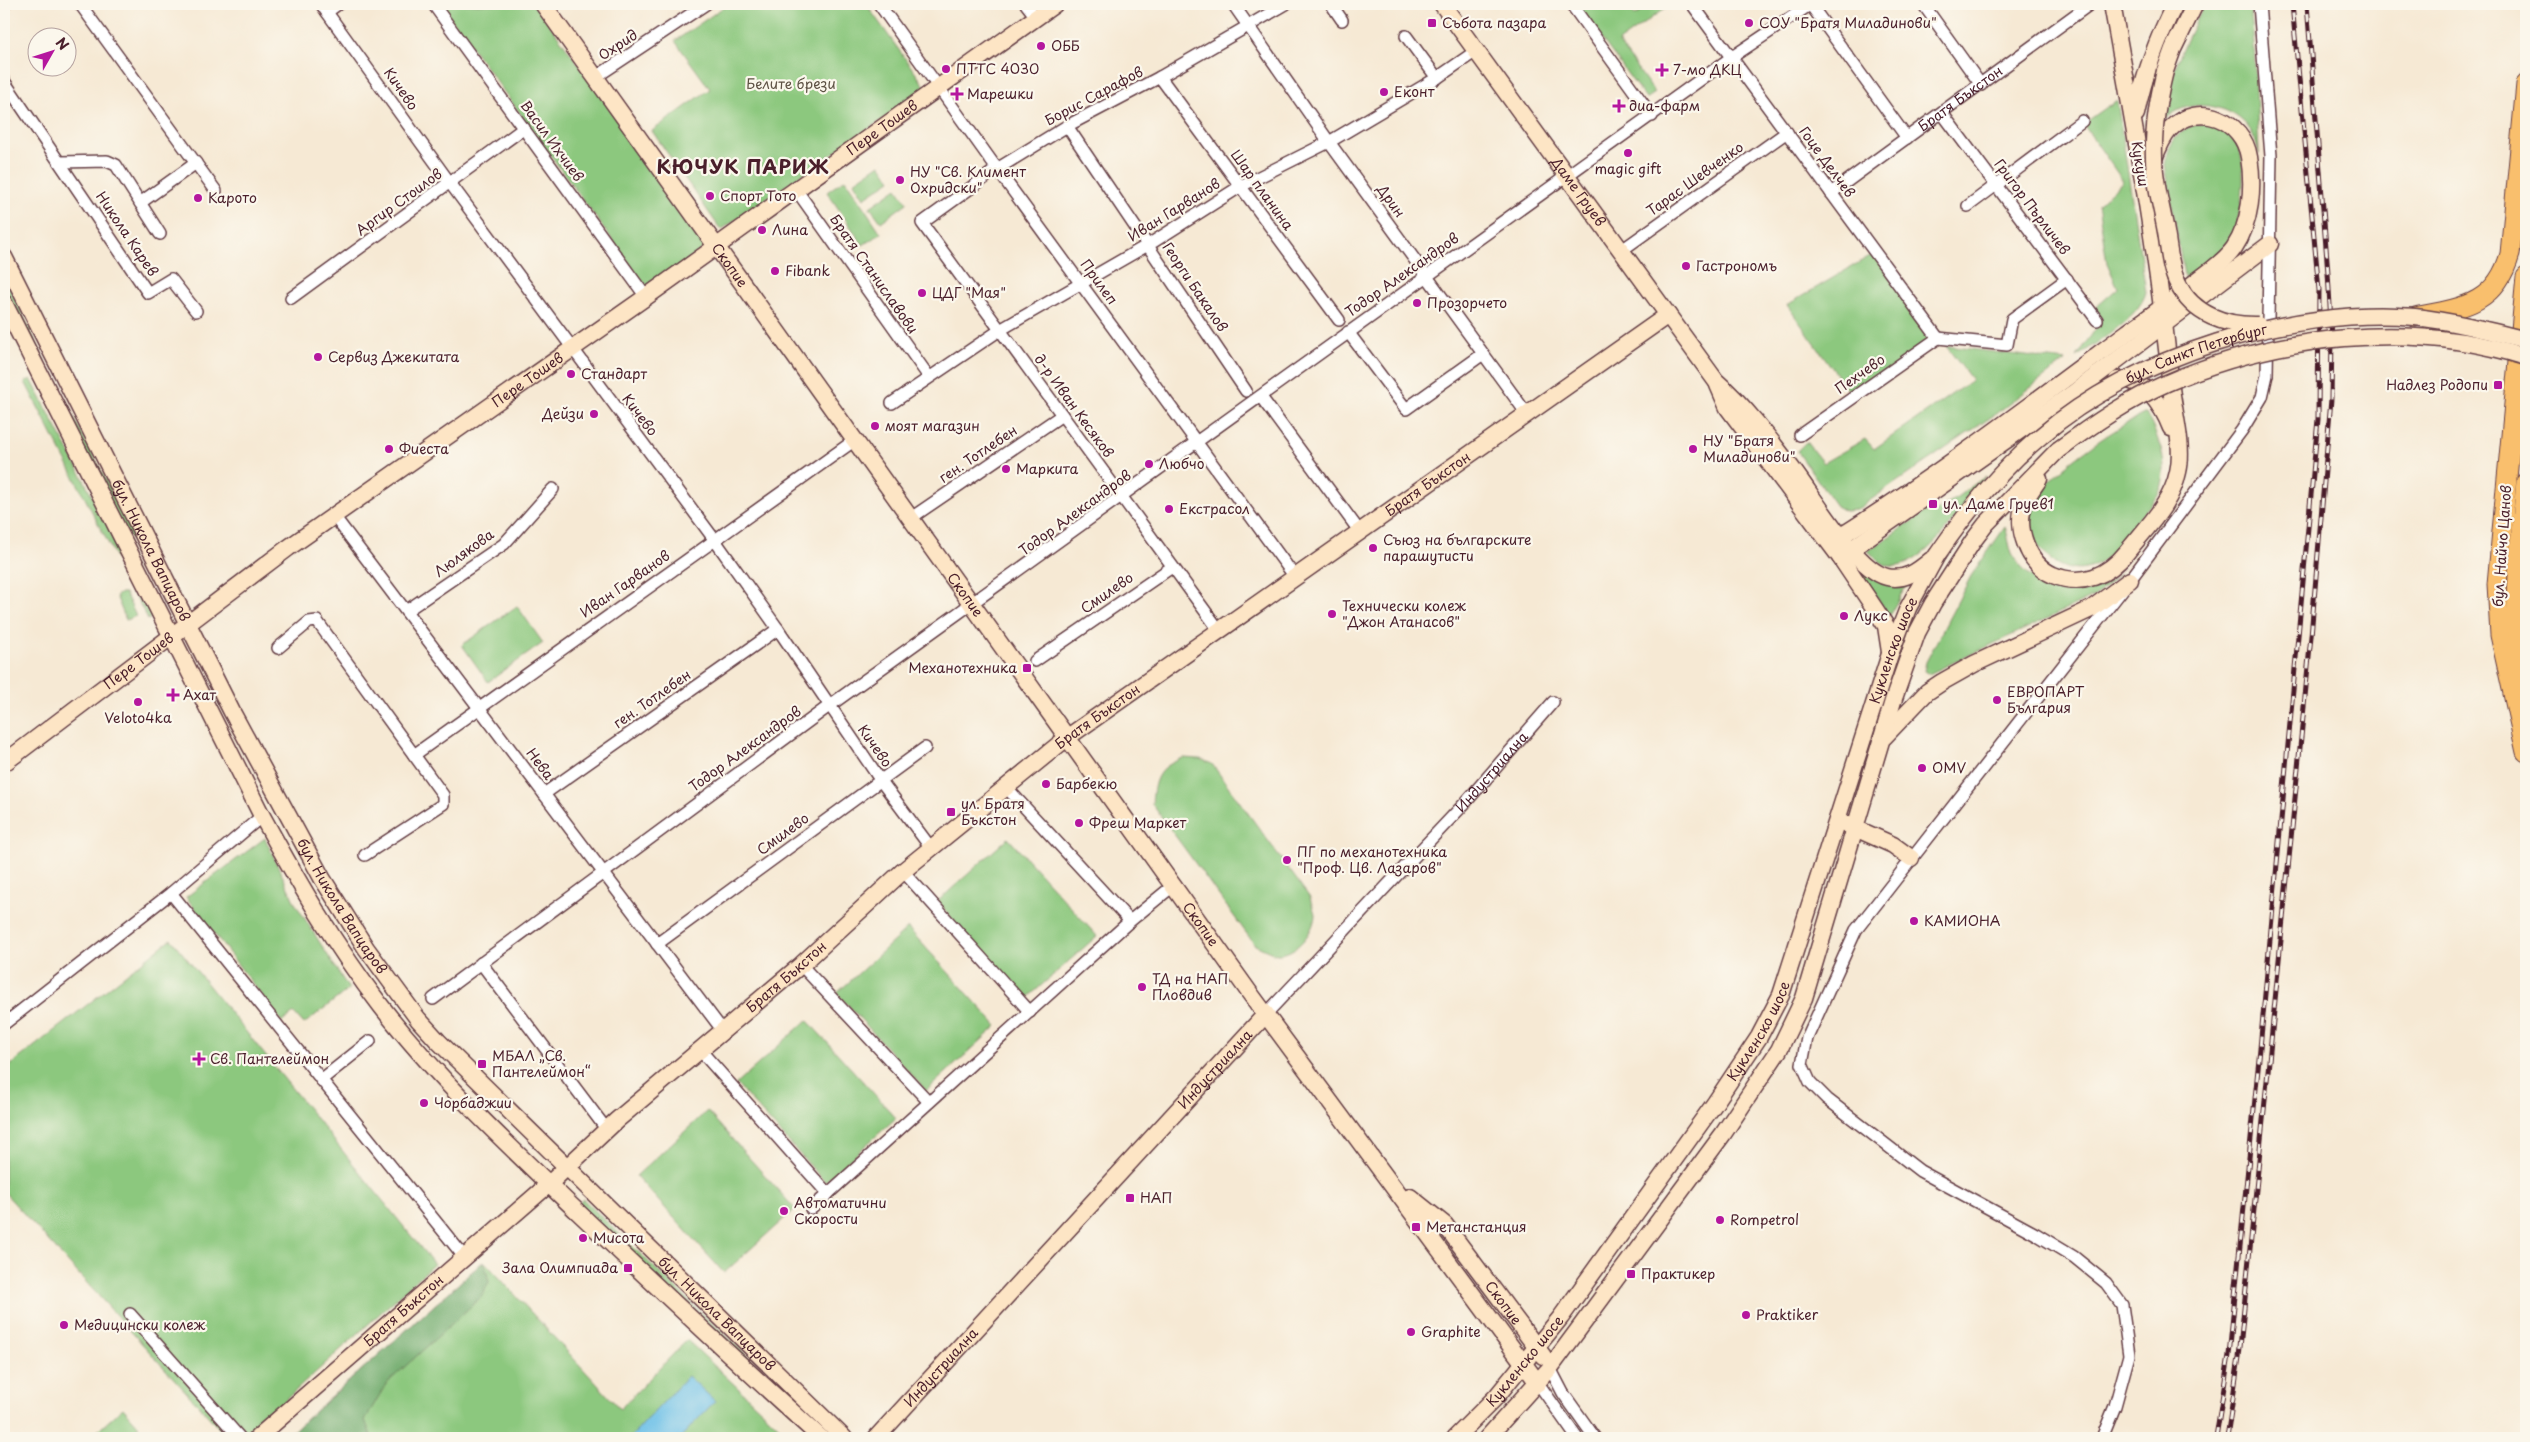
<svg xmlns="http://www.w3.org/2000/svg" width="2530" height="1442" viewBox="0 0 2530 1442" font-family="'Playpen Sans',sans-serif">
<rect width="100%" height="100%" fill="#fbf7ec"/>
<filter id="ink" filterUnits="userSpaceOnUse"><feTurbulence type="fractalNoise" baseFrequency=".02" numOctaves="2"/><feDisplacementMap in="SourceGraphic" scale="10" xChannelSelector="R" yChannelSelector="G"/><feConvolveMatrix kernelMatrix="1 2 1 2 8 2 1 2 1" color-interpolation-filters="sRGB"/></filter>
<filter id="wash" filterUnits="userSpaceOnUse"><feTurbulence type="fractalNoise" baseFrequency=".0096" numOctaves="4" result="noise"/><feDisplacementMap in="SourceGraphic" scale="20" xChannelSelector="R" yChannelSelector="G"/><feGaussianBlur stdDeviation="1.12" result="paint"/><feColorMatrix in="noise" values="0 0 0 0 0 0 0 0 0 0 0 0 0 0 0 0 0 1.4 0 .05"/><feComposite in="paint" operator="in"/></filter>
<g filter="url(#wash)">
<rect width="100%" height="100%" fill="#f6e9d4"/>
<g fill="#8cc87e" stroke="#6b7454">
<path d="M440 4H535L709 245 648 289Z"/>
<path d="M728 4H866L927 89 721 230 652 131 710 89 675 41Z"/>
<path d="M1576 4H1625L1635 16 1651 4H1671L1618 42 1655 93 1646 99Z"/>
<path d="M2205 4H2250L2254 44 2259 154C2257 148 2256 141 2253 135 2241 109 2202 98 2177 111 2173 113 2168 117 2164 120 2166 78 2186 41 2205 4Z"/>
<path d="M2117 100 2146 292C2140 317 2098 341 2077 357L2102 319 2095 308 2118 288 2107 263 2098 204 2123 181 2083 124Z"/>
<path d="M2194 124C2207 124 2220 124 2230 133 2251 151 2243 214 2232 236 2222 255 2201 268 2185 281L2165 165C2169 144 2175 134 2194 124Z"/>
<path d="M880 164 891 180 864 198 854 182Z"/>
<path d="M845 179 881 233 863 245 827 192Z"/>
<path d="M897 188 907 203 881 222 870 207Z"/>
<path d="M1875 253 1938 338 1853 397 1787 305Z"/>
<path d="M4 276 45 361 38 365 4 295Z"/>
<path d="M1946 346 2066 361 1997 413 1856 510 1845 511 1836 506 1797 451 1806 442 1823 463 1865 439 1874 449 1972 380Z"/>
<path d="M49 370 170 604 167 605 137 547 114 515 42 373Z"/>
<path d="M31 379 155 615 148 620 25 382Z"/>
<path d="M2146 413C2157 435 2170 463 2161 488 2157 499 2145 510 2139 519 2125 536 2113 558 2092 567 2058 581 2022 540 2031 508 2040 476 2117 427 2146 413Z"/>
<path d="M1986 476C1967 500 1922 577 1886 565 1880 563 1873 555 1868 551L1928 510 1936 512Z"/>
<path d="M2005 527C2008 535 2009 546 2012 554 2026 583 2071 601 2100 587 2107 584 2114 578 2120 574L2095 596 1929 674 1924 671 1926 662 1971 576Z"/>
<path d="M1856 566 1897 586H1906L1889 616Z"/>
<path d="M121 593H125L136 616 126 620 116 596Z"/>
<path d="M517 606 543 643 488 682 462 645Z"/>
<path d="M1183 758 1200 759 1212 764 1310 898C1311 903 1314 909 1315 914 1315 931 1296 955 1277 954 1271 953 1262 948 1255 945L1152 804C1154 777 1158 768 1183 758Z"/>
<path d="M265 838 295 903 349 989 304 1024 294 1013 282 1022 186 897Z"/>
<path d="M1008 838 1097 936 1025 1000 937 902Z"/>
<path d="M908 928 997 1026 926 1091 837 993Z"/>
<path d="M171 939 434 1264 244 1438H228L4 1192V1070Z"/>
<path d="M807 1020 896 1118 825 1182 736 1084Z"/>
<path d="M707 1111 795 1209 724 1273 636 1176Z"/>
<path d="M583 1199 822 1428 817 1432 578 1204Z"/>
<path d="M484 1261 620 1409 687 1340 791 1438H285Z"/>
<path d="M123 1408 139 1426 125 1438H90Z"/>
</g>
<path fill="#71ac6d" stroke="#5e664c" d="M484 1261 489 1282 481 1297 386 1384 365 1420 372 1438H285Z"/>
<path fill="#6bc0e8" stroke="#5a708a" d="M688 1376 715 1401 680 1438H630Z"/>
</g>
<g filter="url(#ink)">
<g fill="none" stroke-linecap="round" stroke-linejoin="round">
<g stroke="#643d44" stroke-width="14">
<g id="street">
<path d="M80 4 216 191"/>
<path d="M321 4 450 183 714 539 778 629 881 781 931 848"/>
<path d="M433 4 646 297"/>
<path d="M879 4 997 169 1295 577"/>
<path d="M1026 4 1036 17"/>
<path d="M1233 4 1329 142 1527 414"/>
<path d="M1331 4 1342 20"/>
<path d="M1571 4 1652 116"/>
<path d="M1692 4 1938 338"/>
<path d="M1810 4 1907 138"/>
<path d="M1923 4 1981 85"/>
<path d="M4 5 5 4"/>
<path d="M327 12 338 4"/>
<path d="M1406 36 1437 78"/>
<path d="M596 77 706 4"/>
<path d="M1160 77 1339 320"/>
<path d="M4 81 148 293 171 279 196 311"/>
<path d="M1942 113 2097 320"/>
<path d="M1067 126 1246 391"/>
<path d="M61 162 107 161 116 165 160 234"/>
<path d="M795 188 929 377"/>
<path id="s1" d="M1831 193 2090 4"/>
<path d="M140 203 196 163"/>
<path d="M1968 206 2082 121"/>
<path d="M1622 250 1787 132"/>
<path d="M291 298 524 128"/>
<path d="M1348 332 1406 409 1483 354"/>
<path d="M1938 338 2007 345 2012 319 2067 279"/>
<path d="M1261 397 1360 532"/>
<path d="M892 403 1000 330 1153 242 1241 186 1329 142 1437 78 1476 51"/>
<path d="M1800 435 1938 338"/>
<path d="M334 516 723 1031"/>
<path d="M911 518 1062 415"/>
<path d="M406 611 504 544 553 489"/>
<path d="M1219 630 922 223 997 169 1067 126 1160 77 1286 4"/>
<path d="M278 648 309 622 317 621 443 795V804L365 855"/>
<path d="M1035 661 1172 567"/>
<path d="M414 755 855 440"/>
<path d="M1006 787 1130 921"/>
<path d="M544 794 778 629"/>
<path d="M903 871 1030 1012"/>
<path d="M171 893 465 1258"/>
<path d="M657 944 925 748"/>
<path d="M481 963 607 1130"/>
<path d="M801 965 929 1102"/>
<path d="M433 999 829 706 1732 57 1811 4"/>
<path id="s2" d="M1266 1014 1466 802 1553 702"/>
<path d="M4 1024 171 893 262 816"/>
<path d="M700 1050 828 1194"/>
<path d="M321 1080 370 1041"/>
<path d="M811 1209 1130 921 1174 885"/>
<path d="M130 1314 240 1438"/>
<path d="M1550 1368 1563 1393 1595 1438"/>
<path d="M1538 1383 1577 1438"/>
<path d="M2102 1438 2115 1406 2129 1355 2122 1305 2106 1283 2074 1257 2036 1234 1920 1171 1827 1099 1810 1082 1802 1064 1807 1038 1856 930 2130 580 2242 430 2262 397 2267 375 2271 156 2259 4"/>
</g>
</g>
<g stroke="#643d44" stroke-width="19">
<g id="secondary">
<path id="s3" d="M543 4 1249 992 1538 1383"/>
<path id="s4" d="M1442 4 1716 381C1746 407 1769 438 1793 470 1813 496 1856 570 1887 577 1905 581 1918 571 1931 560"/>
<path d="M2165 71 2173 49 2195 4"/>
<path d="M2136 114C2144 75 2157 39 2175 4"/>
<path id="s5" d="M4 257 232 712 322 878 366 948 418 1019 438 1041 844 1438"/>
<path d="M4 303 262 816C298 882 335 946 381 1006 440 1082 510 1147 579 1213 659 1289 739 1364 821 1438"/>
<path d="M2117 380C2143 375 2163 407 2171 428"/>
<path d="M1718 385 1728 408 1840 557 1877 612 1886 626 1890 652"/>
<path d="M2039 479C2034 487 2028 494 2025 502 2014 527 2028 564 2053 575 2082 587 2108 576 2127 552 2146 528 2172 503 2178 472 2184 448 2174 413 2171 388 2159 259 2135 131 2112 4"/>
<path d="M1830 543C1933 479 2030 405 2128 332 2152 315 2175 298 2198 280 2210 271 2225 261 2234 248 2251 223 2254 187 2249 157 2243 120 2199 100 2170 129 2162 138 2158 148 2154 159"/>
<path d="M1840 557 2076 391 2270 244"/>
<path d="M1884 737 1927 692 1942 682 1974 664 2091 609 2130 580"/>
<path id="s6" d="M4 763 288 548 646 297 1055 4"/>
<path d="M1846 824 1893 845 1911 858"/>
<path id="s7" d="M1410 1197 1445 1225 1543 1356"/>
<path id="s8" d="M257 1438 549 1184 617 1120 801 965 903 871 1068 737 1668 315"/>
<path id="s9" d="M876 1438 1266 1014"/>
<path id="s10" d="M1455 1438 1496 1397 1561 1317 1715 1103 1759 1037 1781 995 1890 654 1908 608 1937 555"/>
<path d="M1487 1438 1550 1368 1723 1134 1779 1050 1804 998 1893 701 1917 633 1933 603 1973 541 1986 524 2058 450"/>
</g>
</g>
<g stroke="#643d44" stroke-width="21">
<g id="primary">
<path d="M2526 277 2497 584 2500 635 2526 752"/>
<path d="M2415 317C2461 308 2496 305 2510 254L2526 84"/>
<path d="M2526 482C2519 552 2510 623 2526 693"/>
</g>
</g>
<use href="#street" stroke="#fff" stroke-width="11"/>
<use href="#secondary" stroke="#fde5c5" stroke-width="16"/>
<use href="#primary" stroke="#f9bf6d" stroke-width="19"/>
<g stroke="#4a1f2b" stroke-width="5">
<g id="rail">
<path d="M2216 1438 2229 1355 2259 1059 2318 419 2319 290 2292 4"/>
<path d="M2227 1438 2239 1357 2269 1061 2311 636 2331 399 2332 338 2328 273 2307 4"/>
</g>
</g>
<use href="#rail" stroke="#fbf7ec" stroke-width="3" stroke-dasharray="9" stroke-linecap="butt"/>
<g stroke="#643d44" stroke-width="19" stroke-linecap="butt">
<g id="secondary-bridge">
<path d="M2165 71C2158 99 2153 128 2154 157 2154 182 2162 208 2166 232 2169 249 2170 269 2178 284 2193 315 2226 326 2258 325"/>
<path d="M2058 450C2092 425 2128 400 2167 383 2278 335 2410 320 2526 357"/>
<path id="s11" d="M1937 555C1967 511 2000 470 2041 436 2133 356 2294 306 2415 317 2452 321 2490 331 2526 340"/>
</g>
</g>
<use href="#secondary-bridge" stroke="#fde5c5" stroke-width="16"/>
</g>
</g>
<g fill="#b5179e" stroke="#fbf7ec" stroke-width="2">
<rect x="1427" y="18" width="10" height="10" rx="2.5"/>
<circle cx="1749" cy="23" r="5"/>
<circle cx="1041" cy="46" r="5"/>
<circle cx="946" cy="69" r="5"/>
<path d="M1659.5 62.5h5v5h5v5h-5v5h-5v-5h-5v-5h5z"/>
<circle cx="1384" cy="92" r="5"/>
<path d="M954.5 86.5h5v5h5v5h-5v5h-5v-5h-5v-5h5z"/>
<path d="M1616.5 98.5h5v5h5v5h-5v5h-5v-5h-5v-5h5z"/>
<circle cx="1628" cy="153" r="5"/>
<circle cx="900" cy="180" r="5"/>
<circle cx="710" cy="196" r="5"/>
<circle cx="198" cy="198" r="5"/>
<circle cx="762" cy="230" r="5"/>
<circle cx="1686" cy="266" r="5"/>
<circle cx="775" cy="271" r="5"/>
<circle cx="922" cy="293" r="5"/>
<circle cx="1417" cy="303" r="5"/>
<circle cx="318" cy="357" r="5"/>
<circle cx="571" cy="374" r="5"/>
<rect x="2493" y="380" width="10" height="10" rx="2.5"/>
<circle cx="594" cy="414" r="5"/>
<circle cx="875" cy="426" r="5"/>
<circle cx="389" cy="449" r="5"/>
<circle cx="1693" cy="449" r="5"/>
<circle cx="1149" cy="464" r="5"/>
<circle cx="1006" cy="469" r="5"/>
<rect x="1928" y="499" width="10" height="10" rx="2.5"/>
<circle cx="1169" cy="509" r="5"/>
<circle cx="1373" cy="548" r="5"/>
<circle cx="1332" cy="614" r="5"/>
<circle cx="1844" cy="616" r="5"/>
<rect x="1022" y="663" width="10" height="10" rx="2.5"/>
<path d="M170.5 687.5h5v5h5v5h-5v5h-5v-5h-5v-5h5z"/>
<circle cx="1997" cy="700" r="5"/>
<circle cx="138" cy="702" r="5"/>
<circle cx="1922" cy="768" r="5"/>
<circle cx="1046" cy="784" r="5"/>
<rect x="946" y="807" width="10" height="10" rx="2.5"/>
<circle cx="1079" cy="823" r="5"/>
<circle cx="1287" cy="860" r="5"/>
<circle cx="1914" cy="921" r="5"/>
<circle cx="1142" cy="987" r="5"/>
<path d="M196.5 1051.5h5v5h5v5h-5v5h-5v-5h-5v-5h5z"/>
<rect x="477" y="1059" width="10" height="10" rx="2.5"/>
<circle cx="424" cy="1103" r="5"/>
<rect x="1125" y="1193" width="10" height="10" rx="2.5"/>
<circle cx="784" cy="1211" r="5"/>
<circle cx="1720" cy="1220" r="5"/>
<rect x="1411" y="1222" width="10" height="10" rx="2.5"/>
<circle cx="583" cy="1238" r="5"/>
<rect x="623" y="1263" width="10" height="10" rx="2.5"/>
<rect x="1626" y="1269" width="10" height="10" rx="2.5"/>
<circle cx="1746" cy="1315" r="5"/>
<circle cx="64" cy="1325" r="5"/>
<circle cx="1411" cy="1332" r="5"/>
</g>
<g text-anchor="middle" stroke-width="4.5" stroke-linejoin="round" paint-order="stroke">
<g font-size="14" fill="#4a1f2b" stroke="#fbf7ec" text-anchor="start">
<text x="1442" y="28">Събота пазара</text>
<text x="1759" y="28">СОУ "Братя Миладинови"</text>
<text x="1051" y="51">ОББ</text>
<text x="956" y="74">ПТТС 4030</text>
<text x="1673" y="75">7-мо ДКЦ</text>
<text x="1394" y="97">Еконт</text>
<text x="967" y="99">Марешки</text>
<text x="1629" y="111">диа-фарм</text>
<text x="1628" y="174" text-anchor="middle">magic gift</text>
<text x="910" y="177">НУ "Св. Климент<tspan x="910" dy="16">Охридски"</tspan></text>
<text x="720" y="201">Спорт Тото</text>
<text x="208" y="203">Карото</text>
<text x="772" y="235">Лина</text>
<text x="1696" y="271">Гастрономъ</text>
<text x="785" y="276">Fibank</text>
<text x="932" y="298">ЦДГ "Мая"</text>
<text x="1427" y="308">Прозорчето</text>
<text x="328" y="362">Сервиз Джекитата</text>
<text x="581" y="379">Стандарт</text>
<text x="2488" y="390" text-anchor="end">Надлез Родопи</text>
<text x="584" y="419" text-anchor="end">Дейзи</text>
<text x="885" y="431">моят магазин</text>
<text x="1703" y="446">НУ "Братя<tspan x="1703" dy="16">Миладинови"</tspan></text>
<text x="399" y="454">Фиеста</text>
<text x="1159" y="469">Любчо</text>
<text x="1016" y="474">Маркита</text>
<text x="1943" y="509">ул. Даме Груев1</text>
<text x="1179" y="514">Екстрасол</text>
<text x="1383" y="545">Съюз на българските<tspan x="1383" dy="16">парашутисти</tspan></text>
<text x="1342" y="611">Технически колеж<tspan x="1342" dy="16">"Джон Атанасов"</tspan></text>
<text x="1854" y="621">Лукс</text>
<text x="1017" y="673" text-anchor="end">Механотехника</text>
<text x="2007" y="697">ЕВРОПАРТ<tspan x="2007" dy="16">България</tspan></text>
<text x="183" y="700">Ахат</text>
<text x="138" y="723" text-anchor="middle">Veloto4ka</text>
<text x="1932" y="773">OMV</text>
<text x="1056" y="789">Барбекю</text>
<text x="961" y="809">ул. Братя<tspan x="961" dy="16">Бъкстон</tspan></text>
<text x="1089" y="828">Фреш Маркет</text>
<text x="1297" y="857">ПГ по механотехника<tspan x="1297" dy="16">"Проф. Цв. Лазаров"</tspan></text>
<text x="1924" y="926">КАМИОНА</text>
<text x="1152" y="984">ТД на НАП<tspan x="1152" dy="16">Пловдив</tspan></text>
<text x="492" y="1061">МБАЛ „Св.<tspan x="492" dy="16">Пантелеймон“</tspan></text>
<text x="210" y="1064">Св. Пантелеймон</text>
<text x="434" y="1108">Чорбаджии</text>
<text x="1140" y="1203">НАП</text>
<text x="794" y="1208">Автоматични<tspan x="794" dy="16">Скорости</tspan></text>
<text x="1730" y="1225">Rompetrol</text>
<text x="1426" y="1232">Метанстанция</text>
<text x="593" y="1243">Мисота</text>
<text x="618" y="1273" text-anchor="end">Зала Олимпиада</text>
<text x="1641" y="1279">Практикер</text>
<text x="1756" y="1320">Praktiker</text>
<text x="74" y="1330">Медицински колеж</text>
<text x="1421" y="1337">Graphite</text>
</g>
<g font-size="14" fill="#4a1f2b" stroke="#fbf7ec">
<text transform="translate(618 45) rotate(-33)" y="5">Охрид</text>
<text transform="translate(401 89) rotate(55)" y="5">Кичево</text>
<text transform="translate(1094 96) rotate(-28)" y="5">Борис Сарафов</text>
<text dy="5" stroke="none"><textPath href="#s1" startOffset="160">Братя Бъкстон</textPath></text>
<text dy="5" stroke="none"><textPath href="#s6" startOffset="1084">Пере Тошев</textPath></text>
<text transform="translate(552 141) rotate(54)" y="5">Васил Ихчиев</text>
<text transform="translate(1827 162) rotate(54)" y="5">Гоце Делчев</text>
<text transform="translate(2140 164) rotate(81)" y="5">Кукуш</text>
<text transform="translate(1695 179) rotate(-36)" y="5">Тарас Шевченко</text>
<text transform="translate(1262 190) rotate(54)" y="5">Шар планина</text>
<text dy="5" stroke="none"><textPath href="#s4" startOffset="232">Даме Груев</textPath></text>
<text transform="translate(1391 201) rotate(54)" y="5">Дрин</text>
<text transform="translate(399 202) rotate(-36)" y="5">Аргир Стоилов</text>
<text transform="translate(2032 207) rotate(53)" y="5">Григор Пърличев</text>
<text transform="translate(1174 210) rotate(-32)" y="5">Иван Гарванов</text>
<text transform="translate(127 234) rotate(56)" y="5">Никола Карев</text>
<text dy="5" stroke="none"><textPath href="#s3" startOffset="321">Скопие</textPath></text>
<text transform="translate(874 274) rotate(55)" y="5">Братя Станиславови</text>
<text transform="translate(1402 275) rotate(-35)" y="5">Тодор Александров</text>
<text transform="translate(1099 282) rotate(54)" y="5">Прилеп</text>
<text transform="translate(1195 287) rotate(56)" y="5">Георги Бакалов</text>
<text dy="5" stroke="none"><textPath href="#s11" startOffset="336">бул. Санкт Петербург</textPath></text>
<text transform="translate(1860 374) rotate(-35)" y="5">Пехчево</text>
<text dy="5" stroke="none"><textPath href="#s6" startOffset="649">Пере Тошев</textPath></text>
<text transform="translate(1074 406) rotate(54)" y="5">д-р Иван Кесяков</text>
<text transform="translate(640 415) rotate(53)" y="5">Кичево</text>
<text transform="translate(978 454) rotate(-34)" y="5">ген. Тотлебен</text>
<text dy="5" stroke="none"><textPath href="#s8" startOffset="1512">Братя Бъкстон</textPath></text>
<text transform="translate(1075 513) rotate(-36)" y="5">Тодор Александров</text>
<text transform="translate(2502 546) rotate(-86)" y="5">бул. Найчо Цанов</text>
<text dy="5" stroke="none"><textPath href="#s5" startOffset="328">бул. Никола Вапцаров</textPath></text>
<text transform="translate(464 553) rotate(-36)" y="5">Люлякова</text>
<text transform="translate(625 584) rotate(-35)" y="5">Иван Гарванов</text>
<text transform="translate(1107 593) rotate(-35)" y="5">Смилево</text>
<text dy="5" stroke="none"><textPath href="#s3" startOffset="726">Скопие</textPath></text>
<text dy="5" stroke="none"><textPath href="#s10" startOffset="914">Кукленско шосе</textPath></text>
<text dy="5" stroke="none"><textPath href="#s6" startOffset="169">Пере Тошев</textPath></text>
<text transform="translate(652 699) rotate(-35)" y="5">ген. Тотлебен</text>
<text dy="5" stroke="none"><textPath href="#s8" startOffset="1108">Братя Бъкстон</textPath></text>
<text transform="translate(875 746) rotate(55)" y="5">Кичево</text>
<text transform="translate(745 749) rotate(-36)" y="5">Тодор Александров</text>
<text transform="translate(540 764) rotate(53)" y="5">Нева</text>
<text dy="5" stroke="none"><textPath href="#s2" startOffset="331">Индустриална</textPath></text>
<text transform="translate(783 834) rotate(-36)" y="5">Смилево</text>
<text dy="5" stroke="none"><textPath href="#s5" startOffset="732">бул. Никола Вапцаров</textPath></text>
<text dy="5" stroke="none"><textPath href="#s3" startOffset="1131">Скопие</textPath></text>
<text dy="5" stroke="none"><textPath href="#s8" startOffset="702">Братя Бъкстон</textPath></text>
<text dy="5" stroke="none"><textPath href="#s10" startOffset="509">Кукленско шосе</textPath></text>
<text dy="5" stroke="none"><textPath href="#s9" startOffset="501">Индустриална</textPath></text>
<text dy="5" stroke="none"><textPath href="#s7" startOffset="142">Скопие</textPath></text>
<text dy="5" stroke="none"><textPath href="#s8" startOffset="194">Братя Бъкстон</textPath></text>
<text dy="5" stroke="none"><textPath href="#s5" startOffset="1288">бул. Никола Вапцаров</textPath></text>
<text dy="5" stroke="none"><textPath href="#s10" startOffset="104">Кукленско шосе</textPath></text>
<text dy="5" stroke="none"><textPath href="#s9" startOffset="96">Индустриална</textPath></text>
</g>
<g font-size="14" fill="#5e5244" stroke="#fbf7ec">
<text x="791" y="89">Белите брези</text>
</g>
<g font-size="19" font-weight="bold" letter-spacing="1" fill="#4a1f2b" stroke="#fbf7ec">
<text x="743" y="174">КЮЧУК ПАРИЖ</text>
</g>
</g>
<rect width="2530" height="1442" fill="none" stroke="#fbf7ec" stroke-width="20"/>
<g transform="translate(52 52) rotate(51)"><circle r="24" fill="#fbf7ec" stroke="#b4a19f"/>
<path d="M0-4L9 19L0 12L-9 19Z" fill="#b5179e"/>
<text y="-8" font-size="14" font-weight="bold" text-anchor="middle" fill="#4a1f2b">N</text>
</g>
</svg>
